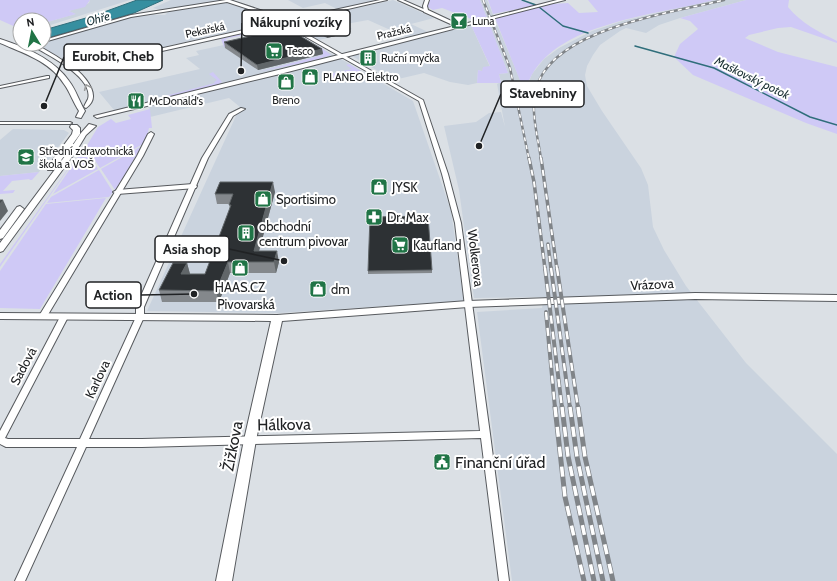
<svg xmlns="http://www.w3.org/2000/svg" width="837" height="581" viewBox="0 0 837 581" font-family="Cabin,sans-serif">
<rect width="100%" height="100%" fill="#dbe0e5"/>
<g fill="#cad3de">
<path d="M90 0H130L44 27V23L75 14 69 11 89 3Z"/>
<path d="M171 0H225L161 10 153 8Z"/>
<path d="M288 0H377L337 9 325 3 303 8Z"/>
<path d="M393 0 434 18 411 24 428 32 406 37 368 20 346 24 352 29 345 31 348 33 319 40 288 24 300 21 311 27 328 23 317 17Z"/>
<path d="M480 0H487L525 92 532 74 544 59 559 48 592 31 622 21 713 0H746L680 18 659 25 646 33 626 28 620 31 600 45 593 55 587 66 585 75 587 86 602 111 641 168 648 185 653 227 664 250 686 286 746 363 837 454V581H512L477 312 542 308 544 297 474 298 459 190 444 126 476 122 489 113 501 112 505 127 497 84 501 82 499 74 508 73Z"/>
<path d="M225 3 255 11 277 22 77 66 39 46 44 44V41L129 18 153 15H165L168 12Z"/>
<path d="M471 25 490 67 482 71 478 70 477 83 468 85 450 82 424 73 394 80 352 56Z"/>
<path d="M289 31 341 59 413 101 451 211 464 301 279 313 147 311 240 107 229 98 150 117V109L144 104 114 110 99 92 200 69 186 58 199 55 196 51Z"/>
<path d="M13 129 64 130 69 133 39 172 0 176V140Z"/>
</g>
<g fill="#cfc9f6">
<path d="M0 0H90L85 7 69 11 76 14 44 23V20H20V29L0 20Z"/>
<path d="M430 0H480L487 18 474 20 442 8 433 10 426 6Z"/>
<path d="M488 0H521L524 2 538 5 493 14Z"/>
<path d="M588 0H713C657 16 541 22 525 93L495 18 553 4 568 3 579 13 598 12Z"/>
<path d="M746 0H789L788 7C801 23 819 32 837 41V43L791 27 778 28 749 35 745 38 778 52 837 67V134L806 123 693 75 674 57 680 44 698 29 690 21 680 18Z"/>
<path d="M488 20 508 73 499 74 501 83H477L478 70 482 71 483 67 490 66 471 25Z"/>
<path d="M278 25 286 29 282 31 271 29 225 39 234 46 224 47 221 39Z"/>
<path d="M286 33 320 47 331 55 316 60 258 72 323 55Z"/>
<path d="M349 64 361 71C350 77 339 83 325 75L352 69 346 65Z"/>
<path d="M213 72 222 82 217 85 158 100 165 96 215 83 214 82 217 80 209 74Z"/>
<path d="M150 109 152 128H149L146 140 143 144 100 168 86 147 98 127 111 119 116 123 131 119 128 115Z"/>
<path d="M142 146 116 189 115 190 101 169Z"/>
<path d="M85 149 98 169 53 194 78 157Z"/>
<path d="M75 159 74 161 0 267V264Z"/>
<path d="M99 170 113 192 109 197 47 203 51 197Z"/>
<path d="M39 172 32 180H29L30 179 12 181 3 191 15 190 13 193 0 194V176Z"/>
<path d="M106 198 40 309 0 308V271L46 204Z"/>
</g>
<path fill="#368fa0" stroke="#2f6e7b" d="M137 0H163L134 13 44 39V30L93 16Z"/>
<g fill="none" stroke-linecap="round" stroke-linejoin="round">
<g stroke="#2f6e7b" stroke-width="1.5">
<path d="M522 0 536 5"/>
<path d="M539 7 563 26 588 33"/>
<path d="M635 46 714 68 810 117 837 125"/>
</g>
<g stroke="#575a5e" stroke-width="2">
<g id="street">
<path d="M226 0H230L263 11 284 21 380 0H387L287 23 423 100 448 174 461 223 490 434 509 581H499L481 438 142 447H86L25 581H15L77 447H6L0 444V431L60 317 64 315 68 317 5 438 8 439H80L136 317V307L202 158 229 114 241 108 245 109 233 116 208 158 144 307V317L89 439H142L480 431 455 223 442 174 419 101 283 24 77 70C87 79 102 97 86 108L84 107C85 104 87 101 88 99 94 78 50 56 36 48L34 44H38L39 46 56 56 74 68 280 22 261 13 227 2 131 17 44 42V40L131 15Z"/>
<path d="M398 0H403L428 11 425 12Z"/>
<path d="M47 76H49V78L0 88V86Z"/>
<path d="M0 122H70L72 123 70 124H0Z"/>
<path d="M151 132 154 134 143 156 46 318H40L39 316 137 156 148 134Z"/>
</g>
</g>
<g stroke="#575a5e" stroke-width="2">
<g id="secondary">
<path d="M425 0H429L427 6 428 10 460 25 557 0H565L280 74 97 118 94 116 455 26 424 12 423 6Z"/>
<path d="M0 39C25 47 54 59 69 81 76 90 79 101 85 111L81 118 76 117 79 111C73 102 70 92 64 84 50 61 23 53 0 43Z"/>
<path d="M89 124 96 126 86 135 77 150 3 251 0 252V243L71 148 81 133Z"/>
<path d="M71 125H77L80 128V134L54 170H48L47 168 72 134 73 130 70 127Z"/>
<path d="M193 184 197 186 196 188 117 194 113 192 117 190Z"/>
<path d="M20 206 24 209 3 238 0 239V230L17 207Z"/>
<path d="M695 293 837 295V301L695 299 468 307 282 321 256 440 232 581H216L244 440 271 321 0 319V313L277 315 468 301Z"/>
</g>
</g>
<use href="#street" fill="#fff" fill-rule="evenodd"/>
<use href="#secondary" fill="#fff" fill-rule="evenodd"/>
<g stroke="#808488" stroke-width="2.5">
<g id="rail-far3">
<path d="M483 0 510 68 529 159"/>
<path d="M541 159C538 137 530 111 536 89 552 28 672 13 724 0"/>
</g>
</g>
<g stroke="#808488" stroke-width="3.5">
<g id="rail-far2">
<path d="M529 158 534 182 545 269"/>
<path d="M541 158 557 269"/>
<path d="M548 244 551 269"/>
</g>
</g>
<g stroke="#808488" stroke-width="4">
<g id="rail-far1">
<path d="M545 268 562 408"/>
<path d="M551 268 570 408"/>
<path d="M557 268 578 408"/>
<path d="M546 312 555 408"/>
</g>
</g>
<g stroke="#808488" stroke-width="5">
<g id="rail">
<path d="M555 407 565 497 584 581"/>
<path d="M562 407 568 456 594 581"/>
<path d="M570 407 577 457 603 581"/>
<path d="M578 407 585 457 613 581"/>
</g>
</g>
<use href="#rail-far3" stroke="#fff" stroke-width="1.5" stroke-dasharray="4" stroke-linecap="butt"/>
<use href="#rail-far2" stroke="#fff" stroke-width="2" stroke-dasharray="6" stroke-linecap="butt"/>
<use href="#rail-far1" stroke="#fff" stroke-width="2.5" stroke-dasharray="8" stroke-linecap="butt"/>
<use href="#rail" stroke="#fff" stroke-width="3.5" stroke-dasharray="10" stroke-linecap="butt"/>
</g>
<g fill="#84888c">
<path d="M311 22 347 25 348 33 327 38 312 30Z"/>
<path d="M224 42 322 49 323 54 258 70 225 48Z"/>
<path d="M275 192 259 251 279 262 276 273H230L219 302H162L159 290 187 263 190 274H205L230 209 229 204H217L215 194Z"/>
<path d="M432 270V273L368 274V271Z"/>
</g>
<g fill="#616669">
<path d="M347 25 348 33 327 38 326 30Z"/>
<path d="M322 49 323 54 258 70 257 65Z"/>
<path d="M273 182 275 192 256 262 254 251Z"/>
<path d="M3 200 8 211 0 221V204Z"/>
<path d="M277 251 279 262 276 273 274 262Z"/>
<path d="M228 262 230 273 219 302 216 291Z"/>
<path d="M187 263 190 274H181Z"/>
</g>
<g fill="#2d3134" stroke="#616669">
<path d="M287 28 322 49 257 65 224 42Z"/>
<path d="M220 182H273L254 251H277L274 262H228L216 291 159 290 173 263H187L181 274H205L231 205H229L233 194H215Z"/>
<path d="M0 200H3L0 204Z"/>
<path d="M428 216 432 270 368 271 370 217Z"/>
</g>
<defs><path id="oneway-chevron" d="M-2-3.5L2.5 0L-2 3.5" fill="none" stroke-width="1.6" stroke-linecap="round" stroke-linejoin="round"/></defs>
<use stroke="#9b9c9c" href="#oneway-chevron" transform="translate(87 87) rotate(-114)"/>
<defs>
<g id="bar-square" transform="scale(0.9)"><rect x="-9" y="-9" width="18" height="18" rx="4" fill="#207446" stroke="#fff"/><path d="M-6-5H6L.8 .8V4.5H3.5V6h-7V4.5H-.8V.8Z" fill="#fff"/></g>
<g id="supermarket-square" transform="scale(0.9)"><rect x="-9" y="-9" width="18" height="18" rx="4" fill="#207446" stroke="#fff"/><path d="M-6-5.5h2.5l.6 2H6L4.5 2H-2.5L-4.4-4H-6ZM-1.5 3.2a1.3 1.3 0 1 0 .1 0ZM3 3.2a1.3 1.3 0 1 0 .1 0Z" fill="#fff"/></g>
<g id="building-square" transform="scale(0.9)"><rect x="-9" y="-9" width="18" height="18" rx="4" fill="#207446" stroke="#fff"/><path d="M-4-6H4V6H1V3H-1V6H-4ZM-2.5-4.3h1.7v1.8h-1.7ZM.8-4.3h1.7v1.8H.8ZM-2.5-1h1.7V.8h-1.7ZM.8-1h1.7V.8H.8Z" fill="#fff"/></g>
<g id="shop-square" transform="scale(0.9)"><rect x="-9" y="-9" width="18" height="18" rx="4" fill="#207446" stroke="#fff"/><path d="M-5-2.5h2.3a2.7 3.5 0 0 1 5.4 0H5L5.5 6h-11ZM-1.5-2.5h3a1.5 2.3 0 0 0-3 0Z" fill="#fff"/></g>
<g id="restaurant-square" transform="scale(0.9)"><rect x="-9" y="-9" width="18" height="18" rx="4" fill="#207446" stroke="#fff"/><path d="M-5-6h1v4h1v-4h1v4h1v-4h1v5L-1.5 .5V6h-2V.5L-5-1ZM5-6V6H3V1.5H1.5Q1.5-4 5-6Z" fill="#fff"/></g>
<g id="school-square" transform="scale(0.9)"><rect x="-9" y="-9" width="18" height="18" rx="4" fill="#207446" stroke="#fff"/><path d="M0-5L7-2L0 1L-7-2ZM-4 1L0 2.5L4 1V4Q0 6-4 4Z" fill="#fff"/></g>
<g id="pharmacy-square" transform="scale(0.9)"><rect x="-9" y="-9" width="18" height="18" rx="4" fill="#207446" stroke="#fff"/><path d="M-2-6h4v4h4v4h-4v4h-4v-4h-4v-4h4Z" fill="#fff"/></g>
<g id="civic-square" transform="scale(0.9)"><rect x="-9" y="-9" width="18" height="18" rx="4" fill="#207446" stroke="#fff"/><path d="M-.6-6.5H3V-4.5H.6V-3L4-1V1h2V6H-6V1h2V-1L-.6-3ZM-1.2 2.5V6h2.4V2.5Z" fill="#fff"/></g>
</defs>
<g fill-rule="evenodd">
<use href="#bar-square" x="459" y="21"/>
<use href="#supermarket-square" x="274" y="51"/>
<use href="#building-square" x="368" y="58"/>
<use href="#shop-square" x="310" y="77"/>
<use href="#shop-square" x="286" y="82"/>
<use href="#restaurant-square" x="136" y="101"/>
<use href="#school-square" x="26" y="157"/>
<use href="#shop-square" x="379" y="187"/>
<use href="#shop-square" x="263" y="199"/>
<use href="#pharmacy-square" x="374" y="217"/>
<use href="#building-square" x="246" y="233"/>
<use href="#supermarket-square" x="400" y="245"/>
<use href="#shop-square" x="240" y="268"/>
<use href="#shop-square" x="318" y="289"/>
<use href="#civic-square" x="442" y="462"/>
</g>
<g text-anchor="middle" stroke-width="4" stroke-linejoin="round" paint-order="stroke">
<g font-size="11" fill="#202224" stroke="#fff" text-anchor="start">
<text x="472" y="25">Luna</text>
<text x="287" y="55">Tesco</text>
<text x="381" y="62">Ruční myčka</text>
<text x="323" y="81">PLANEO Elektro</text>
<text x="286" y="104" text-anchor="middle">Breno</text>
<text x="149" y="105">McDonald's</text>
<text x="39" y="155">Střední zdravotnická<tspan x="39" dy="13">škola a VOŠ</tspan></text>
</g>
<g font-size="11" fill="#202224" stroke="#fff">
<text transform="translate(205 30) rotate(-12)" y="4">Pekařská</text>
<text transform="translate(394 32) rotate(-14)" y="4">Pražská</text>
</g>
<g font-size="12" font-style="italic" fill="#1a2f33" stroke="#fff">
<text transform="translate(98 19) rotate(-16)" y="4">Ohře</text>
<text transform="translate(752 78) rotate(26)" y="4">Maškovský potok</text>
</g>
<g font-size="13" fill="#202224" stroke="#fff" text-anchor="start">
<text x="392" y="192">JYSK</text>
<text x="276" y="204">Sportisimo</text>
<text x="387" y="222">Dr. Max</text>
<text x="259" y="231">obchodní<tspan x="259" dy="15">centrum pivovar</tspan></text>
<text x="413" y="250">Kaufland</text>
<text x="240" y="292" text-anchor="middle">HAAS.CZ</text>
<text x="331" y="294">dm</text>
</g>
<g font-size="13" fill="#202224" stroke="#fff">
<text transform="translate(476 258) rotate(83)" y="5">Wolkerova</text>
<text transform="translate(652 284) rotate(-3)" y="5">Vrázova</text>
<text x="246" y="309">Pivovarská</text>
<text transform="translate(23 366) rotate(-62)" y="5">Sadová</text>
<text transform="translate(97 379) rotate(-65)" y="5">Karlova</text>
</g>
<g font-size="16" fill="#202224" stroke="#fff">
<text transform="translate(284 424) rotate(-1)" y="6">Hálkova</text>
<text transform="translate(232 446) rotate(-79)" y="6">Žižkova</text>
</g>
<g font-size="16" fill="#202224" stroke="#fff" text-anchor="start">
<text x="455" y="468">Finanční úřad</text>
</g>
</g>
<path fill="none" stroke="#202224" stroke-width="1.5" d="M241 71L242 23M44 106L64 57M479 146L501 94M284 261L229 249M194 294L141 295"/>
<g fill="#202224" stroke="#fff" stroke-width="1.5">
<circle cx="241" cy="71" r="4"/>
<circle cx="44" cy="106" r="4"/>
<circle cx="479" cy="146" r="4"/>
<circle cx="284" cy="261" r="4"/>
<circle cx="194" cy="294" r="4"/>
</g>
<g fill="#fff" stroke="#202224" stroke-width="1.5">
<rect x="242" y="10" width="108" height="26" rx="4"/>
<rect x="64" y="44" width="98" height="26" rx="4"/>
<rect x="501" y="81" width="83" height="26" rx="4"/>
<rect x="155" y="236" width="74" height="26" rx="4"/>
<rect x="86" y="282" width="55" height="26" rx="4"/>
</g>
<g font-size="14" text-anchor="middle" font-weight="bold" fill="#202224">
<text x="296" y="27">Nákupní vozíky</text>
<text x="113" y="61">Eurobit, Cheb</text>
<text x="543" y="98">Stavebniny</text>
<text x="192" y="254">Asia shop</text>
<text x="113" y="300">Action</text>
</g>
<g transform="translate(32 32) rotate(350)"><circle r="19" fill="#ffffff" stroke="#a6a7a7"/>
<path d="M0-3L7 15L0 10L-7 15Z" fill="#207446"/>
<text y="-6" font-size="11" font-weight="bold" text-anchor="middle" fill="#202224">N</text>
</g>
</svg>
